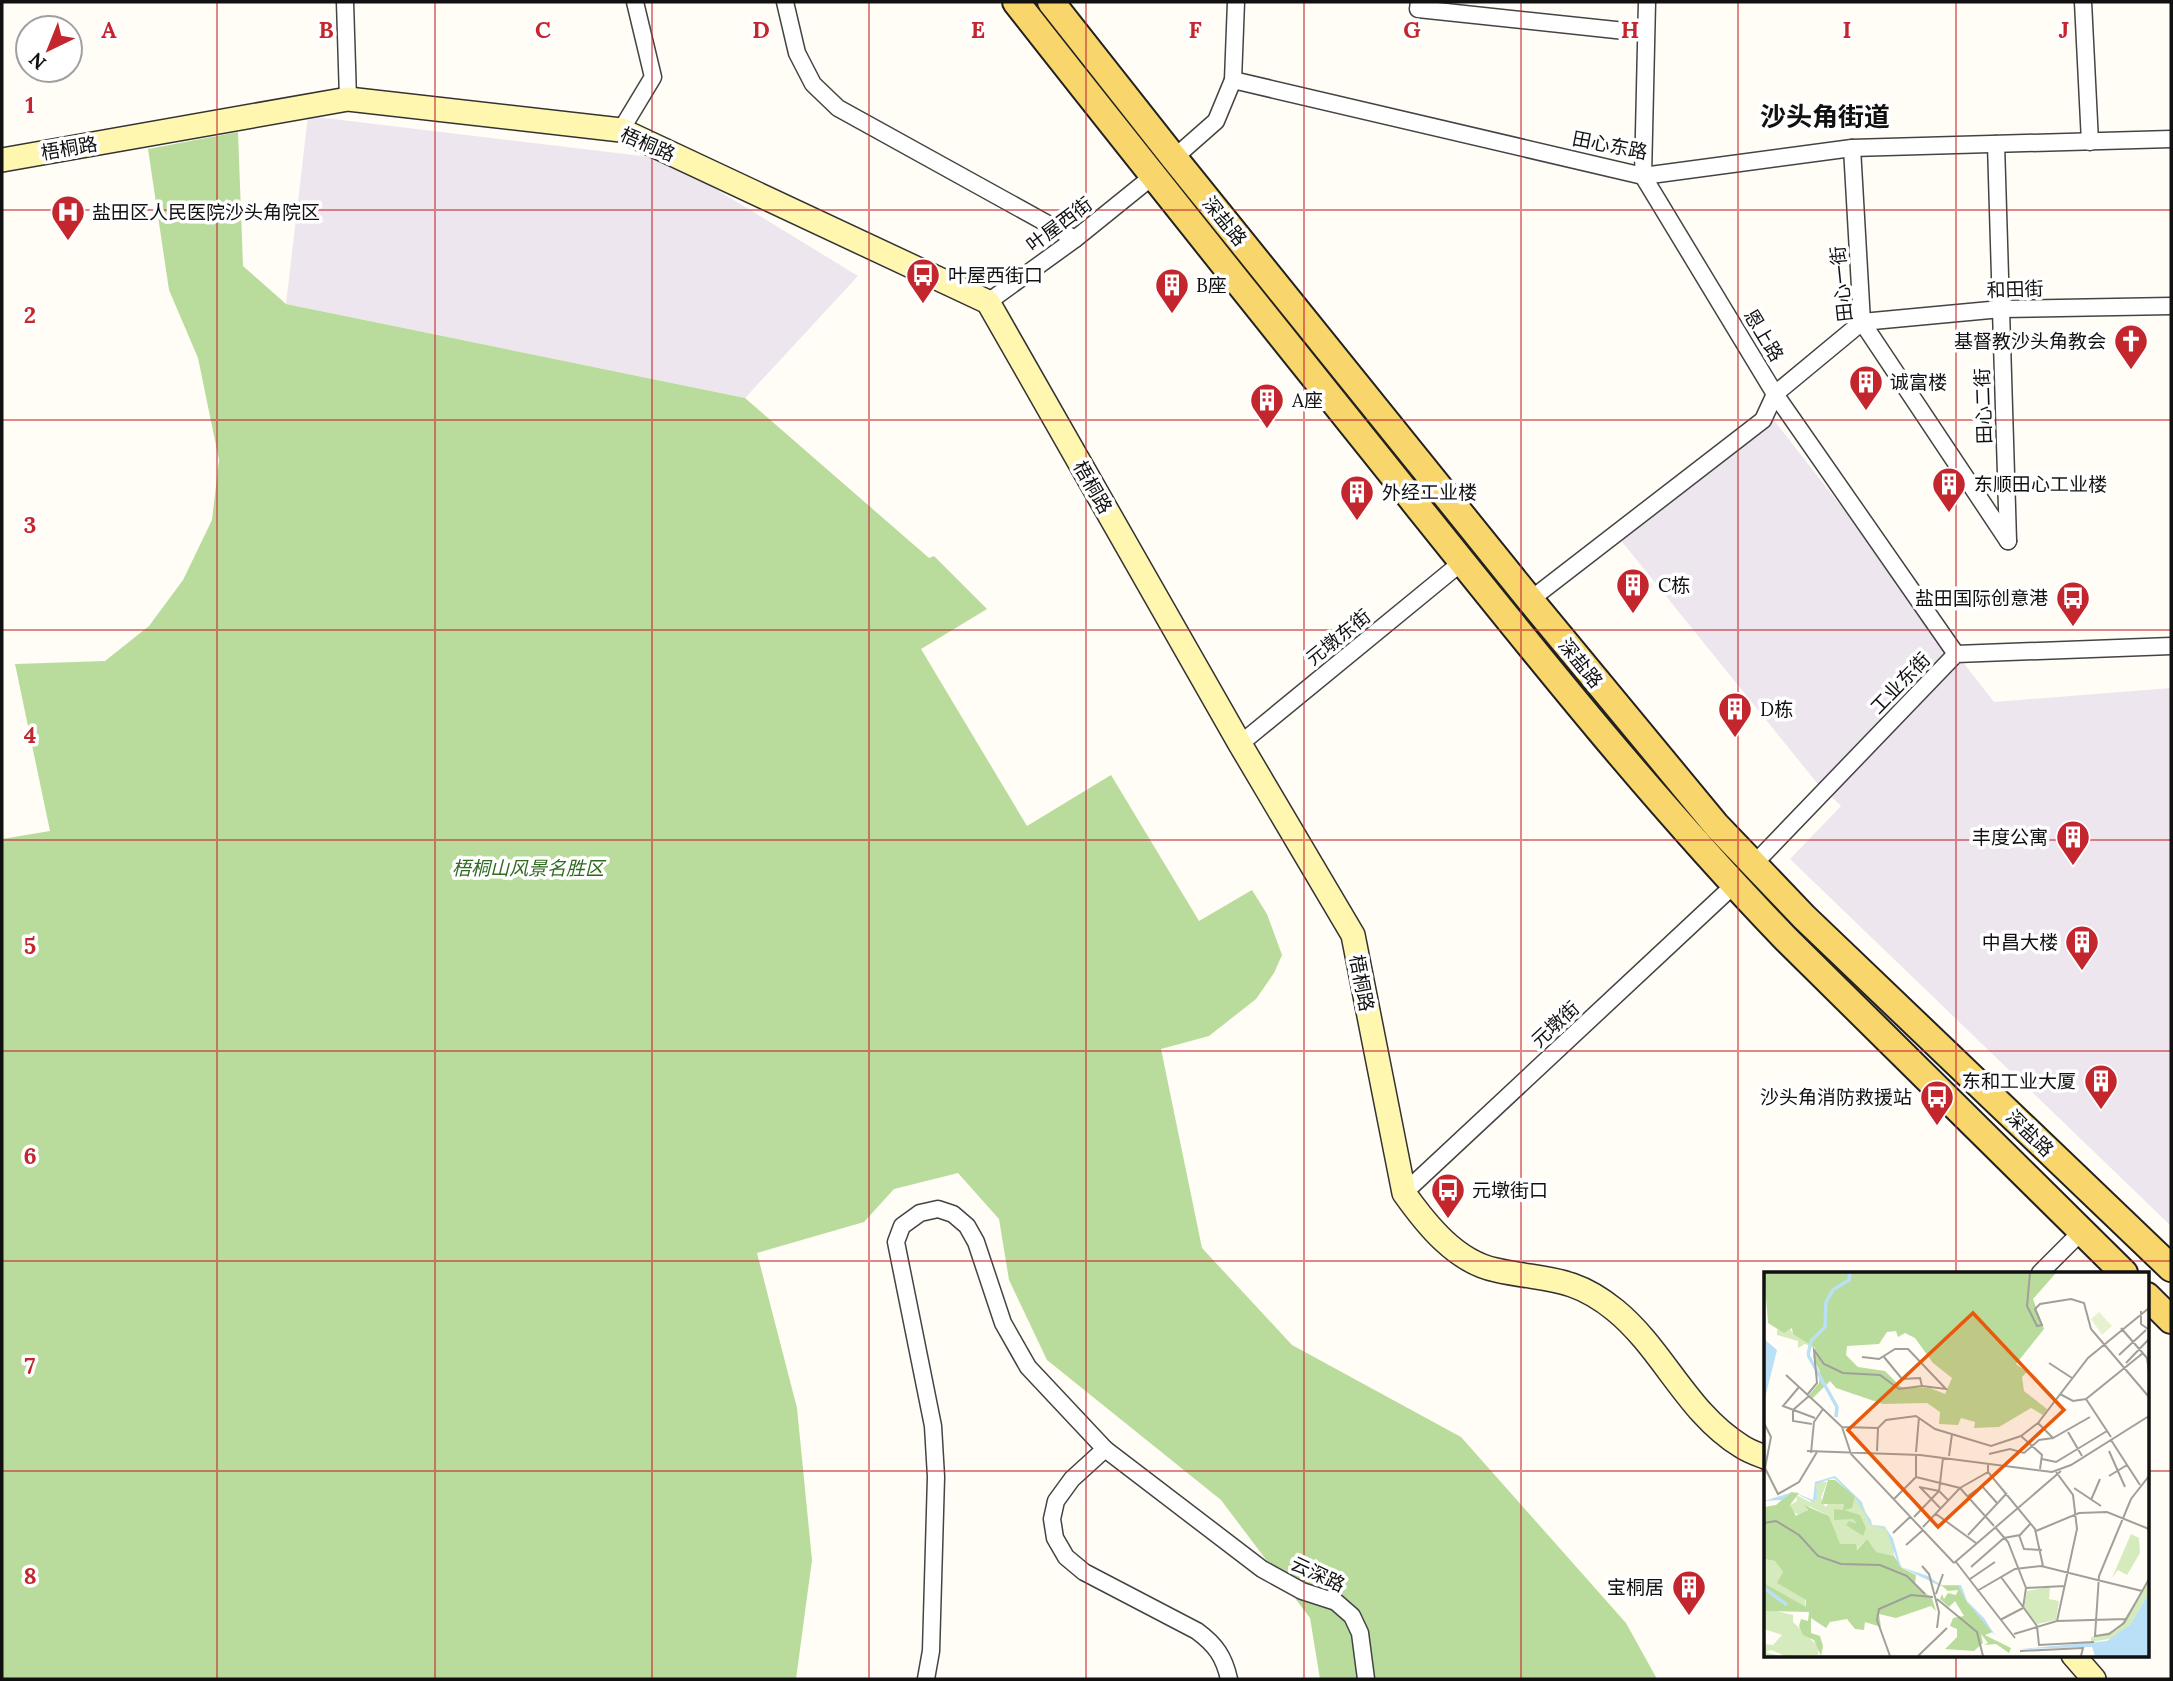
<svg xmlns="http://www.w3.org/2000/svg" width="2173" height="1681" viewBox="0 0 2173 1681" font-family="Lora,'Noto Sans SC',serif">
<rect width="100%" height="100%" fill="#fffdf5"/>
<g fill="#eee6ef">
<path d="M308 116 667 159 858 276 745 398 286 304Z"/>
<path d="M1773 419 1994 702 2171 688V1226L1790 859 1841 806 1817 783 1619 538Z"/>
</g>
<path fill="#b9dc9c" d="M238 132 243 266 286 304 745 398 929 558 934 556 987 609 921 649 1027 826 1111 775 1199 921 1252 890 1267 914 1282 955 1274 973 1256 999 1209 1036 1161 1049 1202 1248 1292 1345 1461 1437 1626 1623 1657 1679H1320L1310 1618 1221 1500 1047 1360 1009 1280 999 1219 958 1173 894 1189 864 1222 757 1253 797 1408 812 1560 796 1679H2V839L50 831 15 664 105 661 149 626 183 580 212 520 219 460 198 358 169 290 148 149Z"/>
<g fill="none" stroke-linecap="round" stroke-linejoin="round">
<g stroke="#444" stroke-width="19">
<g id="street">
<path d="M345 2 348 99"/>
<path d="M785 2 797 53 813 84 838 108 1075 239"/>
<path d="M1419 2 1418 9 1625 31"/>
<path d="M1647 2 1643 176 1775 394 1956 654"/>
<path d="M2083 2 2090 142"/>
<path d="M1233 80 1236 2"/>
<path d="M621 130 653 77 635 2"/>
<path d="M1996 144 2008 541"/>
<path d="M1852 148 1862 322 2008 541"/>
<path d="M1174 158 1216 121 1233 80 1643 176 1852 148 2171 139"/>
<path d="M988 302 1075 239 1153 176"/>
<path d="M1530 600 1763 420 1775 394 1862 322 2001 309 2171 306"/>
<path d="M1240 744 1462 562"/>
<path d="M1753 865 1956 654 2171 646"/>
<path d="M1404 1193 1734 885"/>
<path d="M2040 1273 2082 1231"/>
<path d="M1105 1449 1072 1479 1056 1501 1052 1519 1055 1538 1066 1557 1084 1572 1197 1631C1216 1645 1224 1657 1229 1679"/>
<path d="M926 1679 931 1651 936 1477 933 1426 896 1242 902 1226 920 1213 938 1209 953 1214 967 1226 976 1242 1003 1323 1028 1367 1105 1449 1262 1569 1302 1591 1336 1602 1352 1616 1360 1633 1366 1679"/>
</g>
</g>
<g stroke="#333" stroke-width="26">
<g id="secondary">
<path d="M2 160 348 99 621 130 988 302 1240 744 1353 935 1404 1193C1426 1224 1456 1262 1496 1270 1545 1281 1572 1275 1615 1310 1663 1349 1687 1413 1741 1446 1748 1451 1757 1454 1765 1457"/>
<path d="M2073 1655 2094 1679"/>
</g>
</g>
<g stroke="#222" stroke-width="30">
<g id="primary">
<path d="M1016 2C1146 168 1279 333 1411 498 1532 649 1652 800 1786 939L2124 1273"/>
<path d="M1051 2 1174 158 1530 600 1716 825 1804 917 2171 1268"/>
<path d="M2147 1296 2171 1320"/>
</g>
</g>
<use href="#street" stroke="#fff" stroke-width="16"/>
<use href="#secondary" stroke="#fff6b0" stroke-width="23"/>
<use href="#primary" stroke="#f9d66b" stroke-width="26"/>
</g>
<path fill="none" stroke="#c4262e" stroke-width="2" stroke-opacity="0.55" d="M217 2V1679M435 2V1679M652 2V1679M869 2V1679M1086 2V1679M1304 2V1679M1521 2V1679M1738 2V1679M1956 2V1273M2 210H2171M2 420H2171M2 630H2171M2 840H2171M2 1051H2171M2 1261H2171M2 1471H1765M2147 1471H2171M1956 1655V1679"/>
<defs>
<g id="hospital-pin" transform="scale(1.75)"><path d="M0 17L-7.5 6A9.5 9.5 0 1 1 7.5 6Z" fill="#c4262e" stroke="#fff"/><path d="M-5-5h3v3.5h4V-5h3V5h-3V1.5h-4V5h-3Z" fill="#fff"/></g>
<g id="bus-pin" transform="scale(1.75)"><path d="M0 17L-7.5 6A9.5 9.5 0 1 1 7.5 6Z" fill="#c4262e" stroke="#fff"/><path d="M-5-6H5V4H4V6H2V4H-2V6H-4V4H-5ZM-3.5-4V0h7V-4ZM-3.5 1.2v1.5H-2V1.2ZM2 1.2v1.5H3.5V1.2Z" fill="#fff"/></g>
<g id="building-pin" transform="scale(1.75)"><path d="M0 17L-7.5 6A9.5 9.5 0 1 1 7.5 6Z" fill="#c4262e" stroke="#fff"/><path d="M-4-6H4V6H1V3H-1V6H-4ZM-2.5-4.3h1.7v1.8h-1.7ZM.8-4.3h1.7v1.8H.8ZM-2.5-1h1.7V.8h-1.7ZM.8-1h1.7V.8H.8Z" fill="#fff"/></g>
<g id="church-pin" transform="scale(1.75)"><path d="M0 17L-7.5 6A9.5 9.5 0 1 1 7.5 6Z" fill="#c4262e" stroke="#fff"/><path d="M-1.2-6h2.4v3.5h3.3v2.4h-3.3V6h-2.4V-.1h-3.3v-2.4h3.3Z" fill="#fff"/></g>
</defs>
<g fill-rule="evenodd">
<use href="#hospital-pin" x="68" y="212"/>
<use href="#bus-pin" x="923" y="275"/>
<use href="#building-pin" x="1172" y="285"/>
<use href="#church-pin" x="2131" y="341"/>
<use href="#building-pin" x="1866" y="382"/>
<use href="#building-pin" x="1267" y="400"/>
<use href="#building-pin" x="1949" y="484"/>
<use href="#building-pin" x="1357" y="492"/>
<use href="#building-pin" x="1633" y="585"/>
<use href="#bus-pin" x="2073" y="598"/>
<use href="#building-pin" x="1735" y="709"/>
<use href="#building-pin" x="2073" y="837"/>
<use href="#building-pin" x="2082" y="942"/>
<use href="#building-pin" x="2101" y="1081"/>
<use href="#bus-pin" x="1937" y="1097"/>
<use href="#bus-pin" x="1448" y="1190"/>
<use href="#building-pin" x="1689" y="1587"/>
</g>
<g text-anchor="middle" stroke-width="7" stroke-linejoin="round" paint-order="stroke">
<g font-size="19" fill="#111" stroke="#fff">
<text transform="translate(648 144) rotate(23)" y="7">梧桐路</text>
<text transform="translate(1610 145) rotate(11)" y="7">田心东路</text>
<text transform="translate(69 148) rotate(-10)" y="7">梧桐路</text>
<text transform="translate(1225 221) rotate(51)" y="7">深盐路</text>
<text transform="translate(1059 224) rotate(-37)" y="7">叶屋西街</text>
<text transform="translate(1841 284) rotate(-96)" y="7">田心一街</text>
<text transform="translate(2015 289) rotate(-2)" y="7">和田街</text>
<text transform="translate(1764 335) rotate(59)" y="7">恩上路</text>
<text transform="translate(1983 406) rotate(-92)" y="7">田心二街</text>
<text transform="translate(1093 487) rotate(60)" y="7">梧桐路</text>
<text transform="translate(1338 637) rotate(-39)" y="7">元墩东街</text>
<text transform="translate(1581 663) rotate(51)" y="7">深盐路</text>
<text transform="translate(1900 683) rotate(-46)" y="7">工业东街</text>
<text transform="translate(1362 983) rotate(79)" y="7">梧桐路</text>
<text transform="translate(1555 1024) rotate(-43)" y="7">元墩街</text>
<text transform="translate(2030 1133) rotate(44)" y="7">深盐路</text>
<text transform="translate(1318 1574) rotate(25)" y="7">云深路</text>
</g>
<g font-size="19" fill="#111" stroke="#fff" text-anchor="start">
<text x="92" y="219">盐田区人民医院沙头角院区</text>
<text x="948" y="282">叶屋西街口</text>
<text x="1196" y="292">B座</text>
<text x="2106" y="348" text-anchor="end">基督教沙头角教会</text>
<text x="1890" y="389">诚富楼</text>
<text x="1292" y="407">A座</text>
<text x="1974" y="491">东顺田心工业楼</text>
<text x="1382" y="499">外经工业楼</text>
<text x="1658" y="592">C栋</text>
<text x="2048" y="605" text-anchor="end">盐田国际创意港</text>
<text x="1760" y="716">D栋</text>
<text x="2048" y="844" text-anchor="end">丰度公寓</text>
<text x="2058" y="949" text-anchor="end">中昌大楼</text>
<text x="2076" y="1088" text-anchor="end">东和工业大厦</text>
<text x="1912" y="1104" text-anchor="end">沙头角消防救援站</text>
<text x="1472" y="1197">元墩街口</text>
<text x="1664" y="1594" text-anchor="end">宝桐居</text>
</g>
<g font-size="19" font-style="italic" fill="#2f6b1f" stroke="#fff">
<text x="528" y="875">梧桐山风景名胜区</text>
</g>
<g font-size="26" font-weight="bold" fill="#111" stroke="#fff">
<text x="1825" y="126">沙头角街道</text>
</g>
</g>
<g transform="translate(1764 1272)">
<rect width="385" height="385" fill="#fffdf5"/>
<path d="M24 55 30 62 51 76 41 72 34 76V69L13 63V58ZM55 210H63L57 226 61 235 82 216 98 231 107 253 120 254 129 267 130 284 111 280 101 271 103 267 92 278 75 272 65 244 45 234 41 242 31 244 34 242 28 240 26 233 33 229 32 223 46 230 53 226 51 212ZM367 262 375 266 376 281 363 303 354 298 348 306ZM0 287 11 289 19 300 14 311 41 327 42 336 0 311ZM385 309V321L367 353 351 366 327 370V365L353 358ZM286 315 285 327 295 329 292 348 273 352 260 336 263 319ZM0 336 29 343V350L55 375 54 383 21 384 7 378 2 380 14 384H0V372L9 373 18 363 0 357Z" fill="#d5ebbd"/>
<path d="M0 1H292L269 27 280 57 252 92 263 100 258 105 260 119 283 137 279 143 267 136 235 155 210 156 211 150 197 146 194 153 175 152 176 140 163 131 119 132 72 116 66 109 49 126 45 123 55 111 56 100 49 85 51 76 29 62 28 56 20 61 4 51ZM132 59 134 65 141 61 151 66 169 91 188 106 181 122 166 116 137 115 121 99 94 95 82 83 83 74 115 72 123 60ZM64 208H71L91 224 88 236 80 238 96 243 102 256 99 264 82 253 85 249 93 252 89 247 70 248V237L79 238 80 232H57ZM27 220 35 221 26 233 32 244 44 238 40 233 65 244 76 272H92L93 278 103 267 112 280 130 284 138 296 152 303 151 313 168 326 172 339 167 334 132 346 115 342 117 355 101 350 100 358 91 357 83 347 66 350 62 356 47 346V361L56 364 59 374 57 384 50 368 39 363 35 354 37 347 44 349 45 340 1 339 0 311 42 335V328L13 311 19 300 11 289 0 287V235L12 233ZM177 313H196L203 330 229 360 221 363 247 376 245 381 232 372 220 373 224 371 217 362 219 371 210 379 181 377 193 365V357L186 354 189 346 200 344 191 329 185 335 176 327 178 322 180 327 184 321 192 323 194 318 184 319Z" fill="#b9dc9c" fill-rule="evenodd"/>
<path d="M335 40 348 54 338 63 327 47Z" fill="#e6f2cf"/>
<path d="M0 67 13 78 0 130ZM71 204 98 230 100 239 107 248 108 253 121 255 129 267 137 295 164 304 177 313H197L203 329 220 346 232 365 250 377 232 365 202 329 194 314H176L135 294 122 257 107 253 91 225 70 206 52 212 53 226 49 230 29 220 18 228 0 229 29 220 49 228 51 210ZM385 321V384H331L328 375 257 377 343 369 367 352Z" fill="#b9e0f7"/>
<path fill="none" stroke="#b9e0f7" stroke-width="3.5" d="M44 83 47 69 61 55 62 30 69 18 85 8 86 1M44 83 73 135 72 145M0 316 23 333"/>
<path fill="none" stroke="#a09f9a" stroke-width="2" d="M266 1 263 34 273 54 278 53 271 37 276 32 307 27 320 31 327 57 385 125M377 39V52L384 57M357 56 383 86 385 100M355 83 382 58M120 85 138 107 156 106 158 114M285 91 308 106M362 91 385 67M22 103 59 137M35 115 19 134 51 146M296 122 309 129 322 127 379 81M43 123 53 111 50 78 60 92 79 101 116 103 135 117 158 114 182 117 144 77H131L115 87 98 85M45 124 29 138V149L48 152M322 127 347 165M59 137 78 155 87 182 190 291M0 151 7 165 1 196 14 222 35 210 53 180M274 151 289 166 326 145M78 155 114 156 122 148 152 144 171 157 227 174 257 164 274 151 324 86 385 36M304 160 318 184M257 164 278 183 276 197M347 168 376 213M43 179 156 183 288 200 307 193 385 144M113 179 114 156M345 179 361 215M152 180 155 145M47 181 50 150 59 137M225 182 246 177 260 181 275 168 289 166M185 184 188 162M278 187 292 190 343 159M224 200 271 257 279 294M345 204 363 193M385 204 367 227 335 304 331 364 345 362 360 351 385 307M152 205 196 216 230 254M155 215 175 219 185 229M156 215 177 237M310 216 337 234M204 224 218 214 233 231M130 227 152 205V182M327 228 336 207M172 242 212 271M150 245 175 219 179 186M0 251 12 249 35 263 54 284 77 292 116 293 143 304 161 322M159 255 196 216 224 200V192M231 255 244 270 262 316 259 336 236 348M272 259 315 241 343 240 385 257M129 261 146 245M204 263 243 221M255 263 260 277 278 278M142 273 159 258M192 290 251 366M190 291 297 199M158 294 165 302 175 340 173 356M207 295 240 266 256 263 267 251M237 305 273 354 275 373 330 370M206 307 231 290M262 316 300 314M213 319 251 297 277 294 378 319M172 322 179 302M173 327 213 360 219 384M293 349 362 347M250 362 293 349 313 257 309 223 292 200M256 379 319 376 317 384M126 384 113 348 115 337 147 323 169 325M154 384 183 356"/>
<path fill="#e8590c" fill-opacity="0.15" stroke="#e8590c" stroke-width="3.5" d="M209 41 300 138 174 255 84 158Z"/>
<rect width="385" height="385" fill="none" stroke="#111" stroke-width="3.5"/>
</g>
<g font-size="23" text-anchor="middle" font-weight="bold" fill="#c4262e" stroke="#fff" stroke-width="7" stroke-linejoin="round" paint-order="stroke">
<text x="109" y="38">A</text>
<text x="326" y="38">B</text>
<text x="543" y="38">C</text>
<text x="761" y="38">D</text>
<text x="978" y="38">E</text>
<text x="1195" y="38">F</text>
<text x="1412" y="38">G</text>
<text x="1630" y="38">H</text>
<text x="1847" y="38">I</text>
<text x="2064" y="38">J</text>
<text x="30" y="113">1</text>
<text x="30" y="323">2</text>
<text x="30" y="533">3</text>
<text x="30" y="743">4</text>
<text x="30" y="954">5</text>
<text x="30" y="1164">6</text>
<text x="30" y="1374">7</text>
<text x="30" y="1584">8</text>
</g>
<rect width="2173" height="1681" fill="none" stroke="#111111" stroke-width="7"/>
<g transform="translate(49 49) rotate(223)"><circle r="33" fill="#ffffff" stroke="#a0a0a0" stroke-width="2"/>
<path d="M0-5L12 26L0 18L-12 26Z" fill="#c4262e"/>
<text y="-10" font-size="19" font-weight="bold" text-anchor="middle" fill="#111111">N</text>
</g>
</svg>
